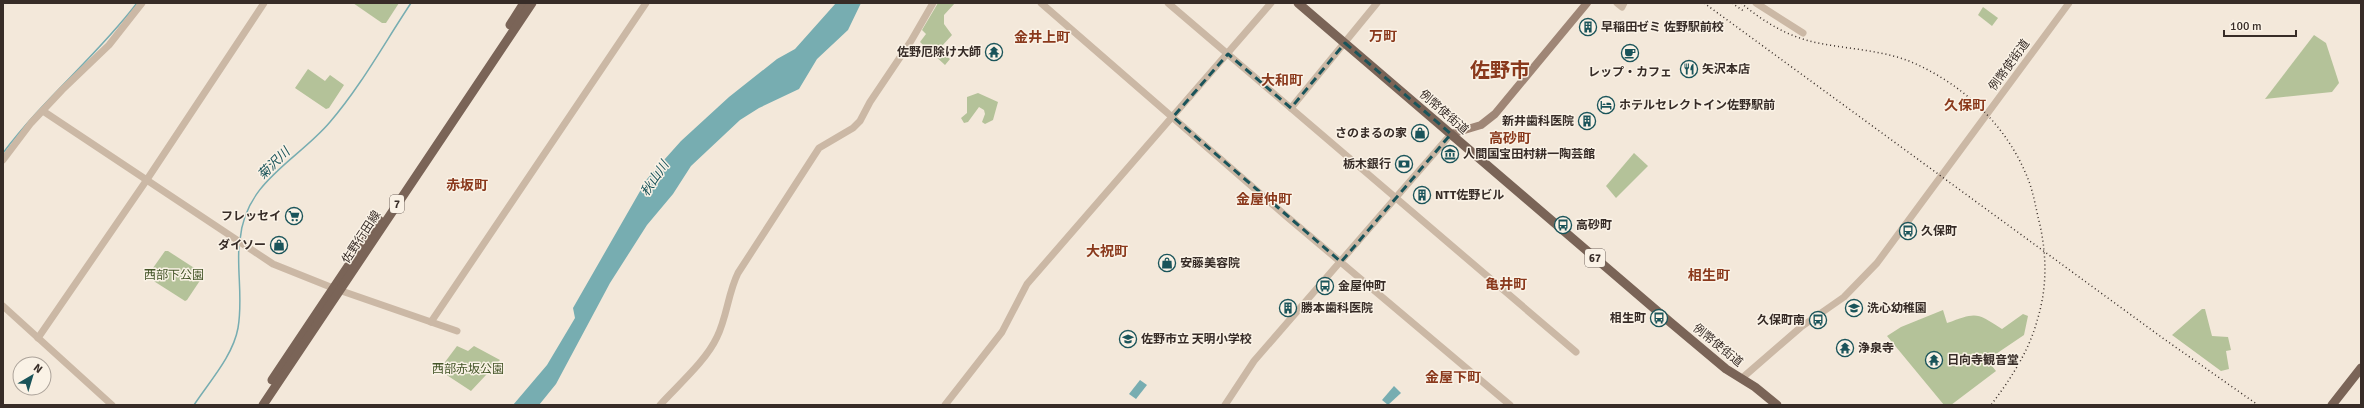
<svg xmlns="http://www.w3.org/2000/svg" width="2364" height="408" viewBox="0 0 2364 408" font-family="Signika,'Noto Sans JP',sans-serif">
<rect width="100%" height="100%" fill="#f3e8da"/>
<g fill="#b4c299">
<path d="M353 3H399L386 23H382Z"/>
<path d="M938 3H955L944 15V24L952 35 941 47V51L950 59 945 65 920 42 926 34 922 30Z"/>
<path d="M1983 7 1998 18 1992 26 1978 15Z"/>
<path d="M2314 35 2326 43 2339 83 2332 92 2265 99Z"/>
<path d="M308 69 325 81 330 75 344 85 329 108 326 109 295 88Z"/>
<path d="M978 93 998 102 993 120 985 124 982 122 985 114 984 110 979 107 968 122 964 123 961 118 967 113V97Z"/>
<path d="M1634 153 1648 166 1616 198 1606 186Z"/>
<path d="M165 251H168L202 273 203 276 187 300 185 301 149 278 148 275Z"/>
<path d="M2202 309H2205L2212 336 2228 337 2231 350 2226 351 2229 369 2221 371 2172 335Z"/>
<path d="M1943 310 1947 323C1977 312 1976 312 2002 329L2023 314 2028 316 2024 335 1987 360 1996 371 1951 405H1944L1887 336 1901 327Z"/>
<path d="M457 346 468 351 474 346 500 360 471 391 439 370Z"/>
</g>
<g fill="#77adb1">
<path d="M836 3H861L848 30 817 59 799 89 759 108 740 120 691 166 673 194 647 225 610 283 556 384 539 405H513L547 365 575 318 573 308 647 179 681 141 729 97 777 59 795 49Z"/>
<path d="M1140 380 1147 385 1136 399 1129 394Z"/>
<path d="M1394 386 1401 393 1388 405 1382 400Z"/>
</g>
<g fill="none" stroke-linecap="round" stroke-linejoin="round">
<g stroke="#77adb1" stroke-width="1.5">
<path d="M3 153C44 98 96 57 137 3"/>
<path d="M240 240C245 181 297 161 330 122 361 86 385 42 411 3"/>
<path d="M194 405C209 382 233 356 238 328 243 300 237 273 239 245"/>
</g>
<g stroke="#cbb8a5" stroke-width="7">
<path d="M1041 3 1286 216 1510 405"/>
<path d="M1168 3 1576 352"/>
<path d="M1617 3 1622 7 1624 3"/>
<path d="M1756 3 1803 33"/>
<path d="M1291 108 1377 3"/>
<path d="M43 111 273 264 333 288 457 331"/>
<path d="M3 160 31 123 62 90 109 45 142 3"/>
<path d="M3 306 112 405"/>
<path d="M431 322 646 3"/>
<path d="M38 338 146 181 264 3"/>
<path d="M1741 379 1801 327 1844 297 1877 263 2069 3"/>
<path d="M660 405C678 385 706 361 717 337 727 317 728 293 738 273L819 148 853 128 860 121 870 102 911 41 933 3"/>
<path d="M945 405 1002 332 1027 284 1271 3"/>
<path d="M1225 405 1254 361 1451 134"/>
</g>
<path stroke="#9f8676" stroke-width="8" d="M1451 134 1481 125 1495 114 1587 3"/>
<g stroke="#7a6457" stroke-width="9">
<path d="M1298 3 1670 322 1726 369 1755 387 1777 405"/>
<path d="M510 25 524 3"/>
<path d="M272 380 379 220"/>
<path d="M263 405 532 3"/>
<path d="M2332 405 2361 368"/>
</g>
<g stroke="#372c27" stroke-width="1.5" stroke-dasharray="1 3" stroke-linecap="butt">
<path d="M1704 3 2164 339 2258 405"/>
<path d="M1732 3 1745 12"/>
<path d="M1741 3C1764 22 1788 37 1818 43 1848 49 1880 50 1909 61 1962 83 2007 125 2028 179 2034 194 2036 210 2040 225 2047 258 2047 289 2037 321 2029 351 2010 380 1991 405"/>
</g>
</g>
<path fill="none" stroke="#1a545a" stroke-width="3" stroke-dasharray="8 5" stroke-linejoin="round" d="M1345 43 1451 134 1341 262 1173 117 1228 54 1291 108Z"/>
<defs>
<g id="building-ring" transform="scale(0.9)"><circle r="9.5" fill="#faf2e6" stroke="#1a545a" stroke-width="1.5"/><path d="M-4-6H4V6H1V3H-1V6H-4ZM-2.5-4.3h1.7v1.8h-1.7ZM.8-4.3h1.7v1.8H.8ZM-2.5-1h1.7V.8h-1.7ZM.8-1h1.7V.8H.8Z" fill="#1a545a"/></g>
<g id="temple-ring" transform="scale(0.9)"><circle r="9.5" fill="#faf2e6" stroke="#1a545a" stroke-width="1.5"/><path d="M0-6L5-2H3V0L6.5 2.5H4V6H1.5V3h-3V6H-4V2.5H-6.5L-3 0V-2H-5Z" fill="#1a545a"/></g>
<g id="cafe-ring" transform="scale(0.9)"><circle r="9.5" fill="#faf2e6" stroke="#1a545a" stroke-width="1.5"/><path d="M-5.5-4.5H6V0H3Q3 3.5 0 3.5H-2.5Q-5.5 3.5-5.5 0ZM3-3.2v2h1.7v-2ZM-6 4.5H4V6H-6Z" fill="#1a545a"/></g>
<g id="restaurant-ring" transform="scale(0.9)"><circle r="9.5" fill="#faf2e6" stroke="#1a545a" stroke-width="1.5"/><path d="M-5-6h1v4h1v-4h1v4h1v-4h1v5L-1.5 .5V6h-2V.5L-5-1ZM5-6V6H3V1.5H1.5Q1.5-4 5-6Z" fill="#1a545a"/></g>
<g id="hotel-ring" transform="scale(0.9)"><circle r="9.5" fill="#faf2e6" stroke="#1a545a" stroke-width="1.5"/><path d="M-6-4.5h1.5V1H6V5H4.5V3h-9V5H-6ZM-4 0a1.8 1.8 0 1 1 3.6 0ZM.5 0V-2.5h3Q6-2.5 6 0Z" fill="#1a545a"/></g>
<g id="shop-ring" transform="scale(0.9)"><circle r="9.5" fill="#faf2e6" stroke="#1a545a" stroke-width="1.5"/><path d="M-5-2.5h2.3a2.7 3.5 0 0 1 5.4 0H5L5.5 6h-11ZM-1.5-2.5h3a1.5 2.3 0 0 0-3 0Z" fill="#1a545a"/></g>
<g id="museum-ring" transform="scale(0.9)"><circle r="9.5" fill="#faf2e6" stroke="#1a545a" stroke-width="1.5"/><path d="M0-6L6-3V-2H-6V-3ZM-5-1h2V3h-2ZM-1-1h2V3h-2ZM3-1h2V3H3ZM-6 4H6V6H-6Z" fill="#1a545a"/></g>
<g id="bank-ring" transform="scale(0.9)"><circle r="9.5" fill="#faf2e6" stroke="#1a545a" stroke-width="1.5"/><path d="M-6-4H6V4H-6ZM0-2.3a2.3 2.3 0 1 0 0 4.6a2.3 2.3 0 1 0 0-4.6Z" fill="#1a545a"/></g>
<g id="supermarket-ring" transform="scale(0.9)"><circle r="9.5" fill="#faf2e6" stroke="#1a545a" stroke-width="1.5"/><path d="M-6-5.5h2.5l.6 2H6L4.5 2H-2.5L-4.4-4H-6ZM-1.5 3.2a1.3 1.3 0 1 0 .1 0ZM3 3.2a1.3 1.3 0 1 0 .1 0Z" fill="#1a545a"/></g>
<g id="bus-ring" transform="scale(0.9)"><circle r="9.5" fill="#faf2e6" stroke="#1a545a" stroke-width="1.5"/><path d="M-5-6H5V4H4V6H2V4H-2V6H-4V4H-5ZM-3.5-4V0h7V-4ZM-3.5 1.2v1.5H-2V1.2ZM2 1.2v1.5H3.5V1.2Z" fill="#1a545a"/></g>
<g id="school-ring" transform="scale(0.9)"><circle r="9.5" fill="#faf2e6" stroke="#1a545a" stroke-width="1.5"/><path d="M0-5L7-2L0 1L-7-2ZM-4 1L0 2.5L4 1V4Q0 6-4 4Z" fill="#1a545a"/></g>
</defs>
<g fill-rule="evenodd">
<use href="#building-ring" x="1588" y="27"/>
<use href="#temple-ring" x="994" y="52"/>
<use href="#cafe-ring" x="1630" y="53"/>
<use href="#restaurant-ring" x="1689" y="69"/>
<use href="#hotel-ring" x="1606" y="105"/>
<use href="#building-ring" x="1587" y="121"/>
<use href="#shop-ring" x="1420" y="133"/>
<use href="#museum-ring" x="1450" y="154"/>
<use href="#bank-ring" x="1404" y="164"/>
<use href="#building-ring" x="1422" y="195"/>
<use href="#supermarket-ring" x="294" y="216"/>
<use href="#bus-ring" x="1563" y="225"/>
<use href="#bus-ring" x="1908" y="231"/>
<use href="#shop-ring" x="279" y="245"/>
<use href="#shop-ring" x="1167" y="263"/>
<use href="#bus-ring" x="1325" y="286"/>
<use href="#building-ring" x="1288" y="308"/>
<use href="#school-ring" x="1854" y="308"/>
<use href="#bus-ring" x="1659" y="318"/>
<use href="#bus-ring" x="1818" y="320"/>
<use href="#school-ring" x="1128" y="339"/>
<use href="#temple-ring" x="1845" y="348"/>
<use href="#temple-ring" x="1934" y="360"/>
</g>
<g text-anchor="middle" stroke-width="3" stroke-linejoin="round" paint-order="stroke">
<g fill="#faf2e6" stroke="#726760" stroke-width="1">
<rect x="390" y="195" width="14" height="18" rx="3"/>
<rect x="1585" y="249" width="20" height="18" rx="3"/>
</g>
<g font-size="11" font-weight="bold" fill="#372c27">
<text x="397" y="208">7</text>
<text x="1595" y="262">67</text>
</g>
<g font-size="12" font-weight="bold" fill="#372c27" stroke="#faf2e6" text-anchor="start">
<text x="1601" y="31">早稲田ゼミ 佐野駅前校</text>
<text x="981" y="56" text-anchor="end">佐野厄除け大師</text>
<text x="1702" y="73">矢沢本店</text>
<text x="1630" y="76" text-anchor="middle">レップ・カフェ</text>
<text x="1619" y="109">ホテルセレクトイン佐野駅前</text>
<text x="1574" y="125" text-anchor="end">新井歯科医院</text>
<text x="1407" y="137" text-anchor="end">さのまるの家</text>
<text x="1463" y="158">人間国宝田村耕一陶芸館</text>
<text x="1391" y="168" text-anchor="end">栃木銀行</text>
<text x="1435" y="199">NTT佐野ビル</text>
<text x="281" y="220" text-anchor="end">フレッセイ</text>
<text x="1576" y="229">高砂町</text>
<text x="1921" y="235">久保町</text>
<text x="266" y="249" text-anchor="end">ダイソー</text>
<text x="1180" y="267">安藤美容院</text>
<text x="1338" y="290">金屋仲町</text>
<text x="1301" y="312">勝本歯科医院</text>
<text x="1867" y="312">洗心幼稚園</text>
<text x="1646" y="322" text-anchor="end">相生町</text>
<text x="1805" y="324" text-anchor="end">久保町南</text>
<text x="1141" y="343">佐野市立 天明小学校</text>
<text x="1858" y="352">浄泉寺</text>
<text x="1947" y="364">日向寺観音堂</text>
</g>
<g font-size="12" fill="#372c27" stroke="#faf2e6">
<text transform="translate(2009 65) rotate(-54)" y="4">例幣使街道</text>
<text transform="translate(1444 112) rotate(41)" y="4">例幣使街道</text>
<text transform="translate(361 237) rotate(-57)" y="4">佐野行田線</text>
<text transform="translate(1718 345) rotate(39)" y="4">例幣使街道</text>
</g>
<g font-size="12" fill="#455629" stroke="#faf2e6">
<text x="174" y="279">西部下公園</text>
<text x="468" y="373">西部赤坂公園</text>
</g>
<g font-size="13" font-style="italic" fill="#1a545a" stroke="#faf2e6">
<text transform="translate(273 163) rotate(-45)" y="5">菊沢川</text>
<text transform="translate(654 178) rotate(-56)" y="5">秋山川</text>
</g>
<g font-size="14" font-weight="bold" fill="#8a391c" stroke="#faf2e6">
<text x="1383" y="41">万町</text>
<text x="1042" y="42">金井上町</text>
<text x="1282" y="85">大和町</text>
<text x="1965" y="110">久保町</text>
<text x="1510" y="143">高砂町</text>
<text x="467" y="190">赤坂町</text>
<text x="1264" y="204">金屋仲町</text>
<text x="1107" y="256">大祝町</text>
<text x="1709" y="280">相生町</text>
<text x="1506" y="289">亀井町</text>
<text x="1453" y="382">金屋下町</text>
</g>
<g font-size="20" font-weight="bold" fill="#8a391c" stroke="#faf2e6">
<text x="1500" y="77">佐野市</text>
</g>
</g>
<rect width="2364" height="408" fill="none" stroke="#372c27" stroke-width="8"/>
<g transform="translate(32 376) rotate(38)"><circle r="19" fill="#faf2e6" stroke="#aca39a"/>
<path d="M0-3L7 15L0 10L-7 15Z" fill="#1a545a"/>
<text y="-6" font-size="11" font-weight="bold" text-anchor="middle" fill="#372c27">N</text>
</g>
<path d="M2224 30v6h72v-6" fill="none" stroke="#372c27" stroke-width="2"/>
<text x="2230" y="30" font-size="12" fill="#372c27" stroke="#faf2e6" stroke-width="3" paint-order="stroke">100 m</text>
</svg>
